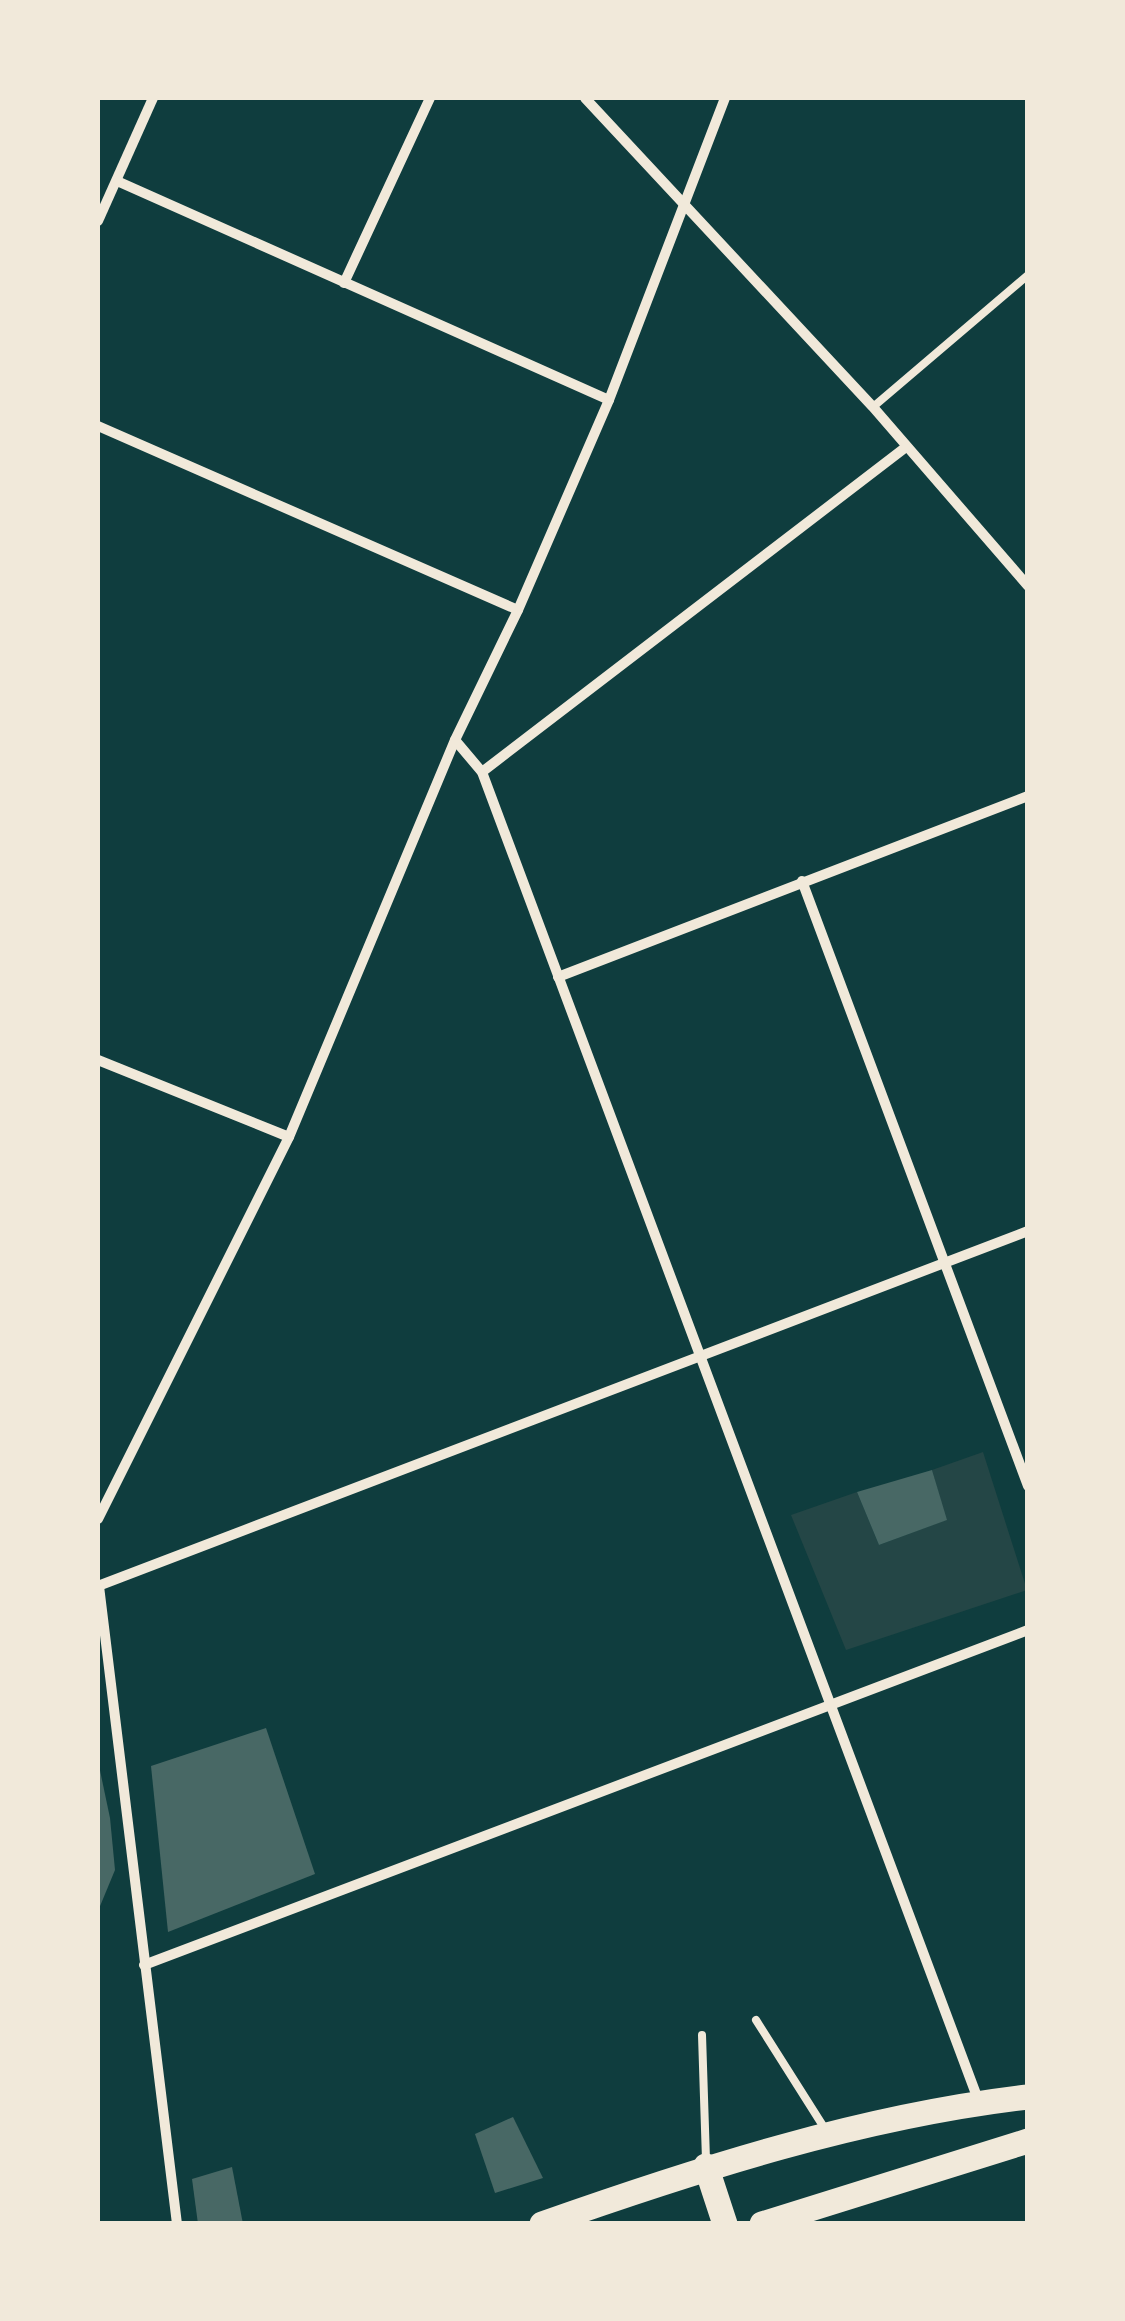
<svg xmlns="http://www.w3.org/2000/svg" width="1125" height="2321" viewBox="0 0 1125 2321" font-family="'Source Serif 4',serif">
<rect width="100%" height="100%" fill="#0f3d3e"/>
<path fill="#244646" d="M983 1452 1027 1590 846 1650 791 1515 857 1492 879 1545 946 1520 932 1470Z"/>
<g fill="#486865">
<path d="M932 1470 947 1520 879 1545 857 1492Z"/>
<path d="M266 1728 315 1874 168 1932 151 1766Z"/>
<path d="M98 1761 110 1818 115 1870 98 1911Z"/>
<path d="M513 2117 543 2178 495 2193 475 2134Z"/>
<path d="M232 2167 243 2224H198L192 2179Z"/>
</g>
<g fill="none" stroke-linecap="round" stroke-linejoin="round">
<g stroke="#f1e9da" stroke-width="8">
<path d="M873 407 1028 275"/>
<path d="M756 2020 825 2129"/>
<path d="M702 2035 706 2160"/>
</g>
<g stroke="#f1e9da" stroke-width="10">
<path d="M585 98 873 407 1028 586"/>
<path d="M117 181 609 400"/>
<path d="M98 221 153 98"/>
<path d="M344 283 430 98"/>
<path d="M98 426 518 610"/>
<path d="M455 740 482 772 979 2102"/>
<path d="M482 772 906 447"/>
<path d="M802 881 1028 1486"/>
<path d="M558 977 1028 796"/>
<path d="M98 1060 289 1137"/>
<path d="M98 1519 289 1137 455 740 518 610 609 400 725 98"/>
<path d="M98 1586 1028 1231"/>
<path d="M99 1586 177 2224"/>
<path d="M144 1965 1028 1630"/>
</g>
<g stroke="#f1e9da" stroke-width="25">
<path d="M706 2166 725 2224"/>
<path d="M542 2224C698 2169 863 2116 1028 2097"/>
<path d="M762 2224 1028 2141"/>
</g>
</g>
<rect width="1125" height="2321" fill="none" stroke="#f1e9da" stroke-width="200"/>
</svg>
